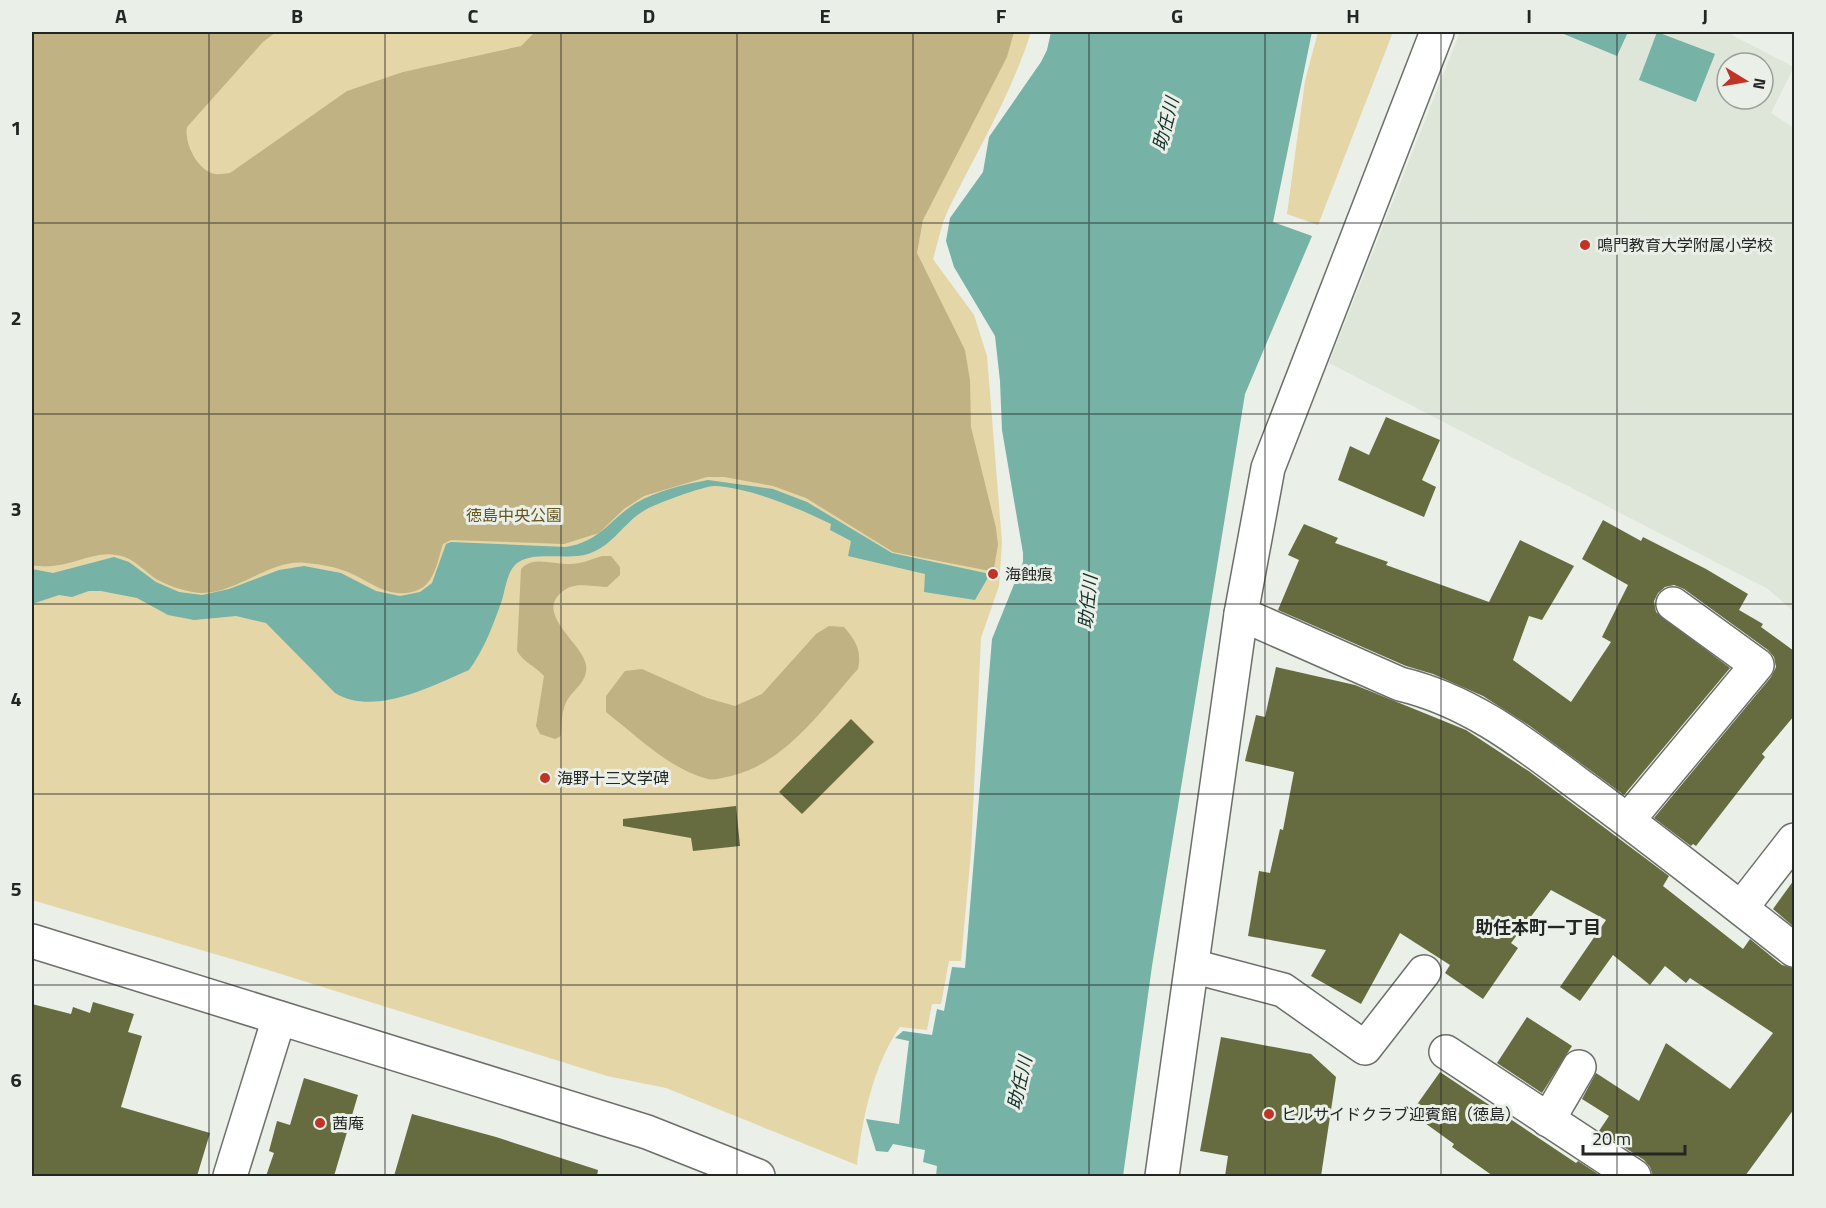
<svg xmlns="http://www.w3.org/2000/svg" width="1826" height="1208" viewBox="0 0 1826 1208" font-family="'Titillium Web','Noto Sans JP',sans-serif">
<rect width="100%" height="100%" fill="#eaefe8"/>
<path fill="#dde6d9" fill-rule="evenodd" d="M1460 32H1726L1794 67 1771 113 1794 128V612L1768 589 1329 363ZM1727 63H1763V99H1727Z"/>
<g fill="#e4d6a7">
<path d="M32 32H1031C1011 95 977 151 948 210 941 225 938 243 933 259L974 315 987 356 1002 542 999 586 981 638 971 852 961 961H949L941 1004H932L927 1030 900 1027C873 1065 862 1120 857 1165L666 1088 607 1076 265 969 32 900Z"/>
<path d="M1318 32H1393L1318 225 1287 214 1305 81Z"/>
</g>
<g fill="#c1b283">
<path d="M32 32H276L263 42 187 127C184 143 197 170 215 174 220 175 226 173 230 173L347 91 403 72 521 46 535 32H1014L1007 57 923 220 917 253 965 350 970 380 971 427 996 528 998 545 994 568 990 571 893 552 806 498 773 486 724 477H707L644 496 624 509 599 533 564 544 451 540 443 544C438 559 435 583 418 590 388 602 368 578 342 570 331 566 317 564 306 563 272 558 236 594 201 593 187 592 171 587 158 580 143 571 134 557 116 555 91 550 65 572 32 565Z"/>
<path d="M602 556H611L620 567V575L607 587C587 586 570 580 557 597 541 618 584 646 586 665 589 684 568 691 564 708 561 717 562 727 561 736L555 739 540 734 536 726 544 676C535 666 524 663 517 651L521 569C534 555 554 565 570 564 581 564 592 559 602 556Z"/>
<path d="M829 626 844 627C856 641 862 651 858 669 822 709 786 763 731 776 724 777 715 781 708 779 669 769 637 736 606 712V696L625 671 642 669 707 698 735 706 762 694 816 634Z"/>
</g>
<g fill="#76b2a5">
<path d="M1051 32H1312L1273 222 1312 236 1245 394 1152 966 1123 1176H936L937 1166 923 1162 925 1150 893 1144 888 1152 876 1151 866 1119 899 1124 909 1041 895 1038 903 1031 932 1035 937 1009 944 1011 952 967 965 968 992 639 1023 562V553L1002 430 1000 381 995 336 954 267 946 241 950 218 983 172 989 137 1041 62 1047 50Z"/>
<path d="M1559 32H1628L1617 56Z"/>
<path d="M1657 32 1715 54 1696 102 1639 80Z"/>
<path d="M708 480 773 489 807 502 892 553 990 574 975 600 924 592 925 574 848 556 851 541 830 530 831 524C800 509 749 487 714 486 704 486 655 504 645 510 624 522 613 546 588 554 567 561 528 549 514 566 507 574 505 590 502 600 494 623 484 650 469 670 432 686 374 717 335 693L266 623 236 616 194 620 168 615 137 598 101 591H89L72 597 59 595 32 604V569L53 573 114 557 129 562 156 582 179 592 202 595 229 589 279 570 304 566 341 573 376 591 400 596 420 592 432 583 446 544 451 542 566 547C601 541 609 520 636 503 656 491 686 484 708 480Z"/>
</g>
<g fill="#666c3f">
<path d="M1386 417 1440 440 1422 480 1436 487 1424 517 1338 480 1350 446 1369 455Z"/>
<path d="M1603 520 1641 541 1643 537 1706 569 1748 594 1739 610 1763 624 1761 627 1794 651V716L1762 754 1765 757 1696 846 1693 844 1691 846 1654 818 1771 677 1776 667 1774 657 1768 650 1684 589 1674 585 1665 587 1658 593 1654 601 1656 612 1730 668 1624 795 1530 726 1483 696 1433 674 1406 666 1278 610 1299 560 1288 555 1304 524 1338 538 1335 543 1388 562 1386 565 1489 602 1520 540 1574 566 1542 620 1529 616 1513 660 1571 702 1611 642 1602 637 1628 585 1582 559Z"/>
<path d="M1276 667 1355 685 1466 730 1530 772 1669 876 1663 886 1743 949 1750 939 1782 965 1794 968V1109L1745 1176H1653L1650 1167 1644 1160 1599 1131 1609 1116 1582 1099 1596 1073 1639 1101 1666 1043 1730 1089 1773 1033 1690 978 1686 983 1665 966 1650 985 1613 955 1580 1001 1560 987 1606 920 1551 890 1511 943 1518 948 1483 999 1445 973 1450 965 1400 933 1361 1004 1311 976 1326 950 1248 936 1259 871 1270 873 1280 829 1283 830 1294 772 1245 761 1256 715 1265 717Z"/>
<path d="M851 719 874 742 802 814 779 792Z"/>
<path d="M736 806 740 846 693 851 691 838 623 826V819Z"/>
<path d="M1794 880V927L1773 909Z"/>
<path d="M93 1002 134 1014 128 1032 142 1036 121 1107 210 1133 197 1176H32V1004L71 1014 73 1007 90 1013Z"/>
<path d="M1527 1017 1572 1046 1542 1093 1497 1063Z"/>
<path d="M1221 1037 1311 1054 1336 1077 1321 1176H1225L1228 1156 1200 1151Z"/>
<path d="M1440 1072 1576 1163 1578 1161 1601 1176H1493L1452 1147 1454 1144 1411 1113Z"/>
<path d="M304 1078 358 1095 334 1176H266L274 1153 269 1151 277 1121 290 1125Z"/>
<path d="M412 1114 496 1137 598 1170 597 1176H394Z"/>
</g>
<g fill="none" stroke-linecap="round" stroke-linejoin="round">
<g stroke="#6b6f69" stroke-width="36">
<g id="street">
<path d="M1241 614 1400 684C1472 701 1526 745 1585 789 1656 841 1725 896 1794 950"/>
<path d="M1628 820 1757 665 1673 604"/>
<path d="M1741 908 1794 840"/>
<path d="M1192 966 1283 990 1365 1048 1424 972"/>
<path d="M1446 1052 1634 1176"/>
<path d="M1548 1120 1579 1067"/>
<path d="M230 1176 279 1018"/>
</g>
</g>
<g stroke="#6b6f69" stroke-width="36">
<g id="secondary">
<path d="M32 941 647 1132 758 1176"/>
<path d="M1162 1176 1241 614 1268 468 1437 32"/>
</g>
</g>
<use href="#street" stroke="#fff" stroke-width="33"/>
<use href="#secondary" stroke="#fff" stroke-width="33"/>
</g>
<path fill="none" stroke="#242624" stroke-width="1.5" stroke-opacity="0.55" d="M209 32V1176M385 32V1176M561 32V1176M737 32V1176M913 32V1176M1089 32V1176M1265 32V1176M1441 32V1176M1617 32V1176M32 223H1794M32 414H1794M32 604H1794M32 794H1794M32 985H1794"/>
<g fill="#c03327" stroke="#eaefe8" stroke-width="2">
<circle cx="1585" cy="245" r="6"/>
<circle cx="993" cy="574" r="6"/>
<circle cx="545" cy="778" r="6"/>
<circle cx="1269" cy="1114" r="6"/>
<circle cx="320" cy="1123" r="6"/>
</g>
<g text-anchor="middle" stroke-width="6" stroke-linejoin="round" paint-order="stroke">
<g font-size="16" fill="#242624" stroke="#eaefe8" text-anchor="start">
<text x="1597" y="251">鳴門教育大学附属小学校</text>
<text x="1005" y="580">海蝕痕</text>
<text x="557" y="784">海野十三文学碑</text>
<text x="1281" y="1120">ヒルサイドクラブ迎賓館（徳島）</text>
<text x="332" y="1129">茜庵</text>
</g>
<g font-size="16" fill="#65561e" stroke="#eaefe8">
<text x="514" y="521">徳島中央公園</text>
</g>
<g font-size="18" font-style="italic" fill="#11302a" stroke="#eaefe8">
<text transform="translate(1166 124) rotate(-75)" y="6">助任川</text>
<text transform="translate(1088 602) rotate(-84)" y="6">助任川</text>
<text transform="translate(1020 1083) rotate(-77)" y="6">助任川</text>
</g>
<g font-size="18" font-weight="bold" fill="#242624" stroke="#eaefe8">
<text x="1538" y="934">助任本町一丁目</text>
</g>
</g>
<rect width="1826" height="1208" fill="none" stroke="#eaefe8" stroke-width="66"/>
<g transform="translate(1745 81) rotate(101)"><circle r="28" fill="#eaefe8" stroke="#9b9f9a" stroke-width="1.5"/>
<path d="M0-4.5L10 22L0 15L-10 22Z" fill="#c03327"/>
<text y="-9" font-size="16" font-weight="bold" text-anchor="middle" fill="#242624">N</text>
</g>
<path d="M1583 1145v9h102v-9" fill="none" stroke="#242624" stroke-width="3"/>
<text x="1592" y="1145" font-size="18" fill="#242624" stroke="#eaefe8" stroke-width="4.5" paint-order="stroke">20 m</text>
<rect x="33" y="33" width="1760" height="1142" fill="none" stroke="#242624" stroke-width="2"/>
<g font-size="20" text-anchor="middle" font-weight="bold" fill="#242624">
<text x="121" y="23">A</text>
<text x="297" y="23">B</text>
<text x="473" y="23">C</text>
<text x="649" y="23">D</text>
<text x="825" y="23">E</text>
<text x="1001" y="23">F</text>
<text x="1177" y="23">G</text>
<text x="1353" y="23">H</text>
<text x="1529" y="23">I</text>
<text x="1705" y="23">J</text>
<text x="16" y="135">1</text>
<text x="16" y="325">2</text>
<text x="16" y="516">3</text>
<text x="16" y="706">4</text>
<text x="16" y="896">5</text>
<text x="16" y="1087">6</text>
</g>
</svg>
